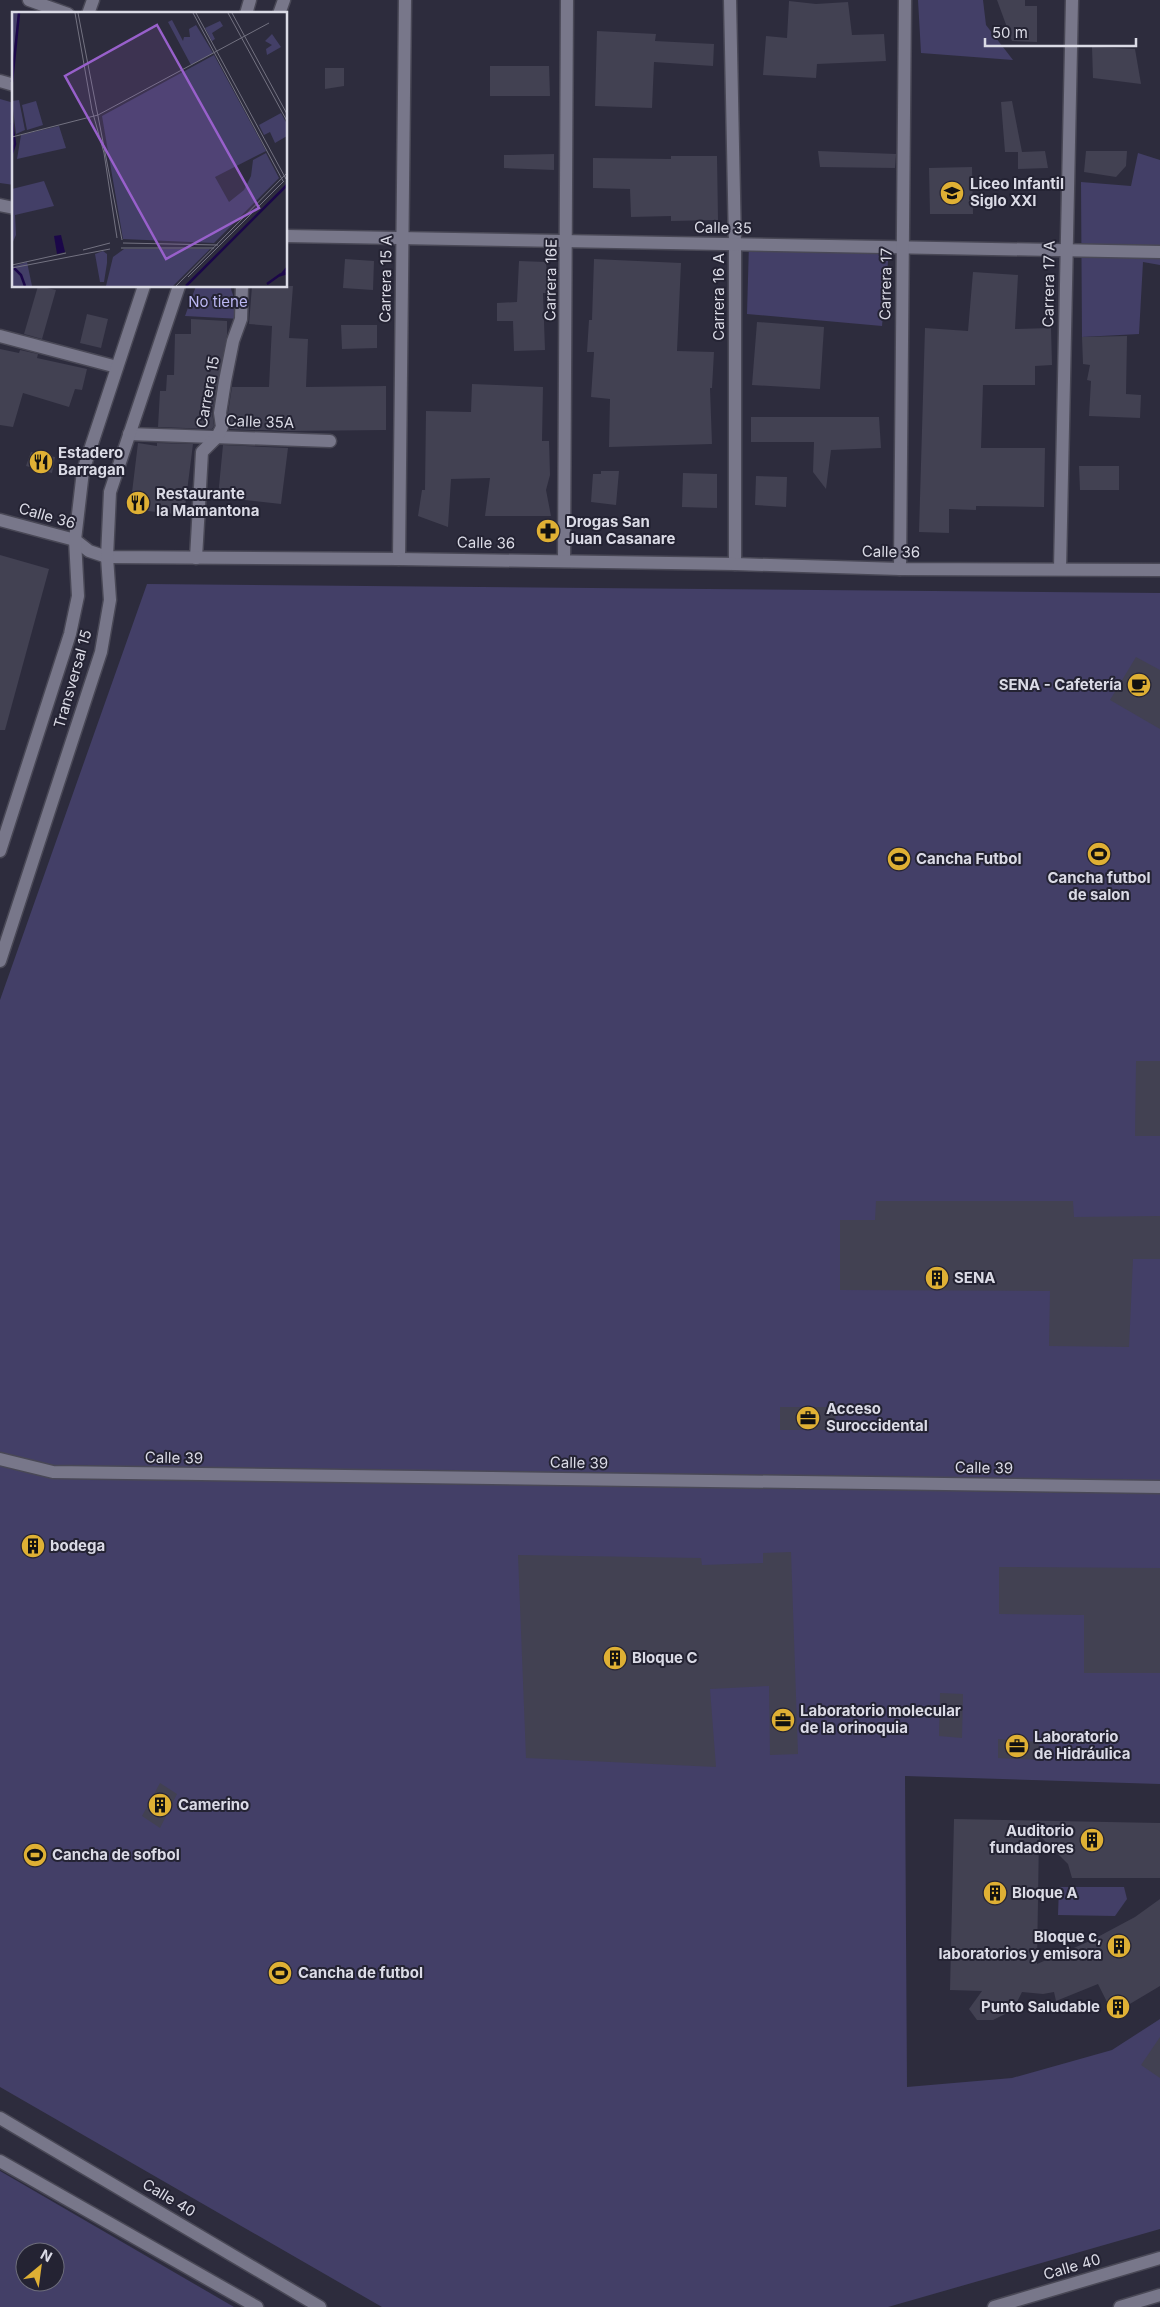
<svg xmlns="http://www.w3.org/2000/svg" width="1160" height="2307" viewBox="0 0 1160 2307" font-family="Inter,sans-serif">
<rect width="100%" height="100%" fill="#2d2c3d"/>
<g fill="#433f67" fill-rule="evenodd">
<path d="M918 0H983L986 25 1013 60 921 53Z"/>
<path d="M0 99 14 103V185L0 183Z"/>
<path d="M1138 153 1160 160V265L1143 262 1139 334 1082 337 1081 182 1131 186Z"/>
<path d="M749 244 889 251 882 326 747 314Z"/>
<path d="M196 286H230L241 319 185 316Z"/>
<path d="M147 584 1160 593V1784L905 1776 907 2087 1012 2078 1112 2050 1160 2019V2229L888 2307H382L0 2087V1000Z"/>
<path d="M1059 1887H1124L1127 1899 1115 1916 1058 1915Z"/>
<path d="M0 2171 234 2307H0ZM25 2252H55V2282H25Z"/>
</g>
<g fill="#424152">
<path d="M997 0H1025V6H1037V42L1012 41Z"/>
<path d="M789 1 816 4 848 2 852 35 884 34 886 61 817 64 816 78 763 75 766 36 787 38Z"/>
<path d="M597 31 656 34 655 41 714 44 713 66 654 62 652 108 595 106Z"/>
<path d="M1092 47 1135 49 1141 84 1093 78Z"/>
<path d="M490 66H549L550 96H490Z"/>
<path d="M325 68H344V86L325 89Z"/>
<path d="M1012 101 1022 152 1045 151 1048 168 1018 169V152H1005L1001 102Z"/>
<path d="M818 151 896 154 895 168 820 167Z"/>
<path d="M1086 151H1127L1126 166 1116 177 1084 172Z"/>
<path d="M554 154V170L504 168V155Z"/>
<path d="M671 156H717L718 220 671 221V216L631 217 630 189 593 188V158L671 159Z"/>
<path d="M972 167 973 214H930L929 168Z"/>
<path d="M345 259 374 261 373 290 343 288Z"/>
<path d="M594 259 681 263 677 351 714 352 712 388H710L712 444 609 447 610 399 591 397 594 352H587L589 320H592Z"/>
<path d="M519 261 546 262 549 293H543L545 350 514 351 513 321H497V303L517 302Z"/>
<path d="M973 272 1018 275 1015 329 1051 328 1052 365 1035 366V385H983L981 448H1045L1044 507 976 506V510L949 509V533L919 532 925 328 968 331Z"/>
<path d="M38 286 56 290 42 339 24 334Z"/>
<path d="M252 286H293L289 338 308 339 306 387 386 386V430L289 431 230 429 228 413 232 387H269L272 326 249 324Z"/>
<path d="M87 314 108 319 101 348 80 343Z"/>
<path d="M191 319 227 321V335L212 412 214 426 212 429 158 427 160 391H166L167 375H174L175 334H191Z"/>
<path d="M757 322 824 327 820 389 752 385Z"/>
<path d="M341 325H377V348L342 349Z"/>
<path d="M1127 336 1126 394 1141 395 1140 418 1089 416 1091 381 1087 380 1090 365 1083 364 1082 337Z"/>
<path d="M0 349 19 353 20 350 38 354 37 358 87 369 82 390 75 389 69 407 23 393 13 427 0 425Z"/>
<path d="M472 384 543 387 542 441H549L550 475 546 490 551 516H485L490 478 451 479 448 527 418 516 422 490H425L426 411 471 412Z"/>
<path d="M751 417H879L881 448 831 450 826 489 813 472 814 442H751Z"/>
<path d="M138 443 157 446V443L193 444 184 515 130 509Z"/>
<path d="M223 445 288 448 281 504 218 497Z"/>
<path d="M31 452 55 457 52 473 26 466Z"/>
<path d="M1079 466H1119V490H1080Z"/>
<path d="M601 471H619L616 505 591 502 593 474H601Z"/>
<path d="M683 473 717 474V508L682 507Z"/>
<path d="M756 476 787 477 786 507 755 505Z"/>
<path d="M0 555 49 569 5 730H0Z"/>
<path d="M1136 657 1160 670V729L1110 700Z"/>
<path d="M1136 1061H1160V1136H1135Z"/>
<path d="M876 1201H1073L1074 1217 1160 1216V1259H1133L1129 1347 1049 1346 1050 1291 840 1290V1220H875Z"/>
<path d="M780 1407H836L835 1430H780Z"/>
<path d="M791 1552 798 1754 770 1755 769 1686 710 1689 716 1767 526 1758 518 1555 701 1558 702 1565 763 1563V1553Z"/>
<path d="M999 1567 1160 1568V1673H1084V1615L999 1614Z"/>
<path d="M940 1693 963 1694 962 1738 939 1736Z"/>
<path d="M998 1739 1039 1742 1040 1760 998 1758Z"/>
<path d="M160 1783 177 1794 160 1828 142 1816Z"/>
<path d="M954 1819 1160 1823V1878H1072L1068 1864 1039 1835 1037 1964 1092 1940 1135 1917 1160 1899V1986L1113 2014 1098 1984 1056 2001 1054 1992 1043 1994 1022 1992 1013 2010 993 2020H977L969 2009 982 1991 950 1990Z"/>
<path d="M1160 2037V2078L1141 2065Z"/>
</g>
<g fill="none" stroke-linecap="round" stroke-linejoin="round">
<g stroke="#494856" stroke-width="15">
<g id="street">
<path d="M29 0 68 14"/>
<path d="M730 0 735 244V564"/>
<path d="M88 14 93 0"/>
<path d="M0 81 14 85"/>
<path d="M0 205 14 208"/>
<path d="M286 236 1160 252"/>
<path d="M0 336 117 367"/>
<path d="M129 434 330 441"/>
<path d="M196 558 202 452 217 437 222 427 220 413 225 381 233 341 241 319 242 286"/>
<path d="M399 559 405 0"/>
<path d="M564 561 567 0"/>
<path d="M900 569 905 0"/>
<path d="M1060 569 1072 0"/>
<path d="M0 1459 53 1472 1160 1487"/>
</g>
</g>
<g stroke="#494856" stroke-width="15">
<g id="secondary">
<path d="M246 14 250 0"/>
<path d="M279 14 284 0"/>
<path d="M0 520 75 540 89 551 107 557 399 559 735 564 900 569 1160 570"/>
<path d="M0 851 70 634 78 596 75 540 83 471 144 286"/>
<path d="M0 961 101 652 110 600 107 557 110 492 179 286"/>
<path d="M0 2118 320 2307"/>
<path d="M0 2161 257 2307"/>
<path d="M994 2307 1160 2258"/>
<path d="M1120 2307 1160 2295"/>
</g>
</g>
<use href="#street" stroke="#78778a" stroke-width="12"/>
<use href="#secondary" stroke="#78778a" stroke-width="12"/>
</g>
<defs>
<g id="school-disc" transform="scale(1.25)"><circle r="9.5" fill="#dfb034" stroke="#242333"/><path d="M0-5L7-2L0 1L-7-2ZM-4 1L0 2.5L4 1V4Q0 6-4 4Z" fill="#111"/></g>
<g id="restaurant-disc" transform="scale(1.25)"><circle r="9.5" fill="#dfb034" stroke="#242333"/><path d="M-5-6h1v4h1v-4h1v4h1v-4h1v5L-1.5 .5V6h-2V.5L-5-1ZM5-6V6H3V1.5H1.5Q1.5-4 5-6Z" fill="#111"/></g>
<g id="pharmacy-disc" transform="scale(1.25)"><circle r="9.5" fill="#dfb034" stroke="#242333"/><path d="M-2-6h4v4h4v4h-4v4h-4v-4h-4v-4h4Z" fill="#111"/></g>
<g id="cafe-disc" transform="scale(1.25)"><circle r="9.5" fill="#dfb034" stroke="#242333"/><path d="M-5.5-4.5H6V0H3Q3 3.5 0 3.5H-2.5Q-5.5 3.5-5.5 0ZM3-3.2v2h1.7v-2ZM-6 4.5H4V6H-6Z" fill="#111"/></g>
<g id="stadium-disc" transform="scale(1.25)"><circle r="9.5" fill="#dfb034" stroke="#242333"/><path d="M0-5a6.5 5 0 1 0 0 10a6.5 5 0 1 0 0-10ZM-3.5-1.8h7v3.6h-7Z" fill="#111"/></g>
<g id="building-disc" transform="scale(1.25)"><circle r="9.5" fill="#dfb034" stroke="#242333"/><path d="M-4-6H4V6H1V3H-1V6H-4ZM-2.5-4.3h1.7v1.8h-1.7ZM.8-4.3h1.7v1.8H.8ZM-2.5-1h1.7V.8h-1.7ZM.8-1h1.7V.8H.8Z" fill="#111"/></g>
<g id="office-disc" transform="scale(1.25)"><circle r="9.5" fill="#dfb034" stroke="#242333"/><path d="M-6-3h4V-5.5h4V-3h4V5H-6ZM-1-4.5V-3h2v-1.5ZM-6 0V1H6V0Z" fill="#111"/></g>
</defs>
<g fill-rule="evenodd">
<use href="#school-disc" x="952" y="193"/>
<use href="#restaurant-disc" x="41" y="462"/>
<use href="#restaurant-disc" x="138" y="503"/>
<use href="#pharmacy-disc" x="548" y="531"/>
<use href="#cafe-disc" x="1139" y="685"/>
<use href="#stadium-disc" x="1099" y="854"/>
<use href="#stadium-disc" x="899" y="859"/>
<use href="#building-disc" x="937" y="1278"/>
<use href="#office-disc" x="808" y="1418"/>
<use href="#building-disc" x="33" y="1546"/>
<use href="#building-disc" x="615" y="1658"/>
<use href="#office-disc" x="783" y="1720"/>
<use href="#office-disc" x="1017" y="1746"/>
<use href="#building-disc" x="160" y="1805"/>
<use href="#building-disc" x="1092" y="1840"/>
<use href="#stadium-disc" x="35" y="1855"/>
<use href="#building-disc" x="995" y="1893"/>
<use href="#building-disc" x="1119" y="1946"/>
<use href="#stadium-disc" x="280" y="1973"/>
<use href="#building-disc" x="1118" y="2007"/>
</g>
<g text-anchor="middle" stroke-width="4" stroke-linejoin="round" paint-order="stroke">
<g font-size="15" font-weight="bold" fill="#dbdbe6" stroke="#242333" text-anchor="start">
<text x="970" y="189">Liceo Infantil<tspan x="970" dy="17">Siglo XXI</tspan></text>
<text x="58" y="458">Estadero<tspan x="58" dy="17">Barragan</tspan></text>
<text x="156" y="499">Restaurante<tspan x="156" dy="17">la Mamantona</tspan></text>
<text x="566" y="527">Drogas San<tspan x="566" dy="17">Juan Casanare</tspan></text>
<text x="1122" y="690" text-anchor="end">SENA - Cafetería</text>
<text x="916" y="864">Cancha Futbol</text>
<text x="1099" y="883" text-anchor="middle">Cancha futbol<tspan x="1099" dy="17">de salon</tspan></text>
<text x="954" y="1283">SENA</text>
<text x="826" y="1414">Acceso<tspan x="826" dy="17">Suroccidental</tspan></text>
<text x="50" y="1551">bodega</text>
<text x="632" y="1663">Bloque C</text>
<text x="800" y="1716">Laboratorio molecular<tspan x="800" dy="17">de la orinoquia</tspan></text>
<text x="1034" y="1742">Laboratorio<tspan x="1034" dy="17">de Hidráulica</tspan></text>
<text x="178" y="1810">Camerino</text>
<text x="1074" y="1836" text-anchor="end">Auditorio<tspan x="1074" dy="17">fundadores</tspan></text>
<text x="52" y="1860">Cancha de sofbol</text>
<text x="1012" y="1898">Bloque A</text>
<text x="1102" y="1942" text-anchor="end">Bloque c,<tspan x="1102" dy="17">laboratorios y emisora</tspan></text>
<text x="298" y="1978">Cancha de futbol</text>
<text x="1100" y="2012" text-anchor="end">Punto Saludable</text>
</g>
<g font-size="15" fill="#dbdbe6" stroke="#242333">
<text transform="translate(723 228) rotate(1)" y="5">Calle 35</text>
<text transform="translate(386 279) rotate(-89)" y="5">Carrera 15 A</text>
<text transform="translate(551 280) rotate(-89)" y="5">Carrera 16E</text>
<text transform="translate(886 284) rotate(-89)" y="5">Carrera 17</text>
<text transform="translate(1049 284) rotate(-89)" y="5">Carrera 17 A</text>
<text transform="translate(719 297) rotate(-90)" y="5">Carrera 16 A</text>
<text transform="translate(208 392) rotate(-80)" y="5">Carrera 15</text>
<text transform="translate(260 422) rotate(2)" y="5">Calle 35A</text>
<text transform="translate(47 516) rotate(16)" y="5">Calle 36</text>
<text transform="translate(486 543) rotate(1)" y="5">Calle 36</text>
<text transform="translate(891 552) rotate(1)" y="5">Calle 36</text>
<text transform="translate(73 679) rotate(-74)" y="5">Transversal 15</text>
<text transform="translate(174 1458) rotate(1)" y="5">Calle 39</text>
<text transform="translate(579 1463) rotate(1)" y="5">Calle 39</text>
<text transform="translate(984 1468) rotate(1)" y="5">Calle 39</text>
<text transform="translate(169 2198) rotate(31)" y="5">Calle 40</text>
<text transform="translate(1072 2267) rotate(-16)" y="5">Calle 40</text>
</g>
<g font-size="15" fill="#bcb8f4" stroke="#242333">
<text x="218" y="307">No tiene</text>
</g>
</g>
<g transform="translate(12 12)">
<rect width="275" height="275" fill="#2d2c3d"/>
<path d="M0 1H6L0 58ZM160 8 171 29 172 25H178L177 17 184 13 201 41 179 53 156 10ZM208 9 211 14 200 21 203 27 200 29 193 16ZM260 22 269 35 255 43 254 37 260 33 253 29ZM202 43 254 139 203 165 217 190 232 178 239 164 241 148 254 141 267 166 202 231 111 227 90 104ZM7 88 13 118 4 122 0 89ZM24 89 31 113 15 118 10 93ZM269 101 275 112V124L263 131 258 120 252 123 247 113ZM47 114 54 136 5 147 9 123ZM32 169 42 194 3 203 4 223 0 232V177ZM112 237H198L161 274H94L101 245ZM91 239 95 242V251L92 270H88L83 242ZM15 250 20 274H0V255Z" fill="#433f67"/>
<path d="M49 223 53 240 45 242 42 224Z" fill="#1b0749"/>
<path fill="none" stroke="#1b0749" stroke-width="2.5" d="M0 70 7 1M0 111 3 132 0 141M2 256 9 263 13 274M275 256 269 263 275 261M255 272 269 262M174 274 275 173"/>
<path fill="none" stroke="#737281" stroke-width="1" d="M63 1 80 98 92 141 105 226M66 1 110 228M181 1 271 169M184 1 274 167M216 1 275 109M220 1 275 102M0 125 86 103 257 11M111 231 206 233M109 236H202M71 238 98 231M0 253 54 241M0 256 98 237M176 265 272 169M164 274 275 161"/>
<path fill="#9860cb" fill-opacity="0.15" stroke="#9860cb" stroke-width="2.5" d="M145 13 247 196 154 247 53 64Z"/>
<rect width="275" height="275" fill="none" stroke="#dbdbe6" stroke-width="2.5"/>
</g>
<g transform="translate(40 2267) rotate(29)"><circle r="24" fill="#242333" stroke="#6d6d7b"/>
<path d="M0-4L9 19L0 12L-9 19Z" fill="#dfb034"/>
<text y="-8" font-size="14" font-weight="bold" text-anchor="middle" fill="#dbdbe6">N</text>
</g>
<path d="M985 38v8h151v-8" fill="none" stroke="#dbdbe6" stroke-width="2.5"/>
<text x="992" y="38" font-size="15" fill="#dbdbe6" stroke="#242333" stroke-width="4" paint-order="stroke">50 m</text>
</svg>
